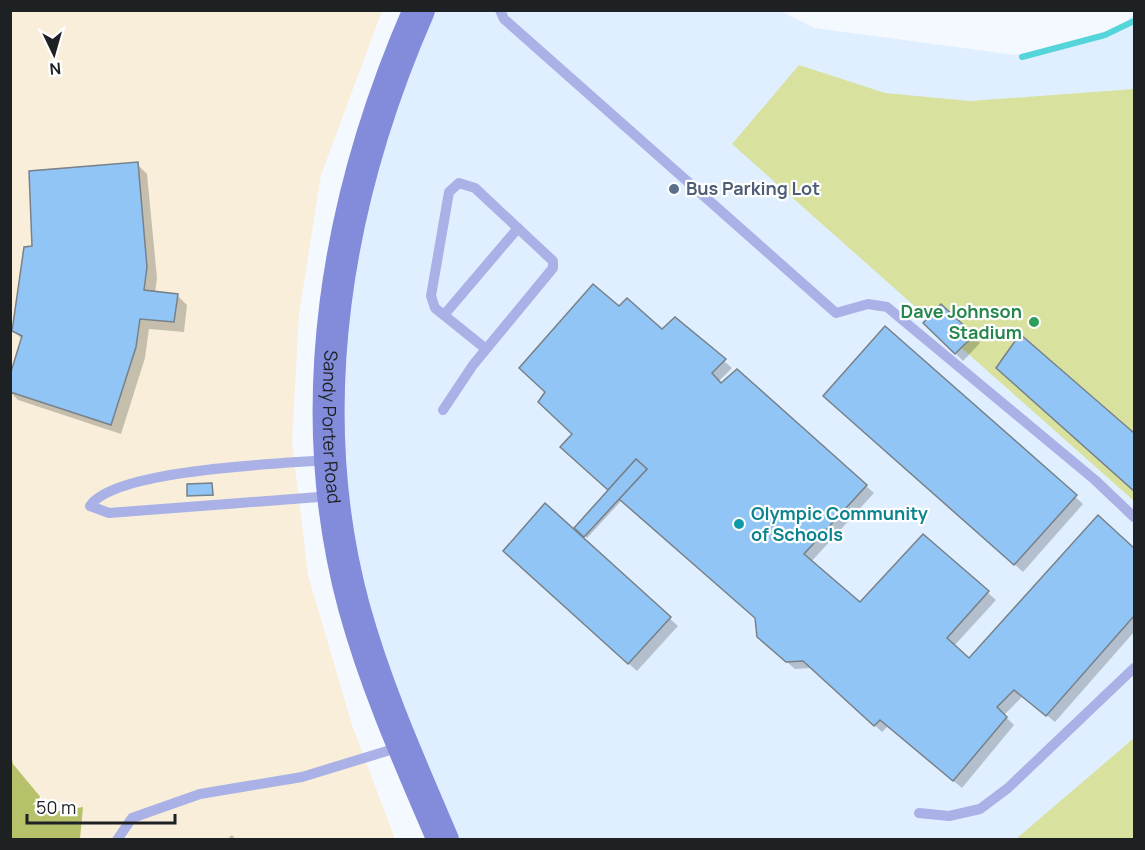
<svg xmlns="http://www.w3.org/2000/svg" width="1145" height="850" viewBox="0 0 1145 850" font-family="Manrope,sans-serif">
<rect width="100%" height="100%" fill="#f4f9ff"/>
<path fill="#f8eed9" d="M10 11H382L321 175 299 314 292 442 308 575 352 725 395 839H80L83 807 53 812 13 764 10 755Z"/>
<path fill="#e0efff" d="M433 11H781L815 28 1015 55 1111 36 1134 14V839H452L352 567 337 377 357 229 391 103Z"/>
<g fill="#d8e19d">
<path d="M799 65 885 93 970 101 1134 89V501L732 144Z"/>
<path d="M1134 738V839H1016Z"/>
</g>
<path fill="#b6c16a" d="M11 755 13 764 53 812 83 807 80 839H11Z"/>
<g fill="#0003">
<path d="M137 164 147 174 157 278 155 293 177 295 187 305 184 332 149 329 145 358 121 434 18 400 10 392V380L23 340 14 331 34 247Z"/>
<path d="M941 306 980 343 963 361 925 323Z"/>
<path d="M619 308 662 331 675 319 732 368 719 381 722 384 737 371 874 493 811 562 860 604 923 536 996 600 954 646 969 660 1098 517 1134 550V632L1055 722 1023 696 1004 715 1014 725 962 788 888 726 882 732 812 668 795 669 766 644 757 619 622 500 587 538 578 529 610 490 570 455 573 434Z"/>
<path d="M886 328 1083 504 1023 572 832 404Z"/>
<path d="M1020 336 1134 435V490L1008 378Z"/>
<path d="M212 485 214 496H189Z"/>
<path d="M546 506 678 626 637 671 512 558Z"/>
<path d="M232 835 236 840H226Z"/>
</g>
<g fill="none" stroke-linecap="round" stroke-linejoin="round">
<path stroke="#54d5da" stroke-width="6" d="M1022 57 1105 35 1134 21"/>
</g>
<g fill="#90c5f6" stroke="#788088" stroke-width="1.5">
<path d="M138 162 147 267 144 290 178 294 174 322 140 319 136 347 111 425 10 392V375L22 336 12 331 24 247 32 246 29 171Z"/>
<path d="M593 284 619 306 627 298 662 329 675 317 726 359 712 373 721 383 737 369 867 485 804 554 860 602 923 534 989 591 947 638 969 658 1098 515 1134 548V616L1046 716 1014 690 997 707 1007 717 953 781 880 720 874 726 803 661 786 662 757 637 755 618 619 499 647 469 636 459 608 490 560 447 572 434 538 402 545 392 519 368Z"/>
<path d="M941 304 974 335 955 354 923 323Z"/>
<path d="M885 326 1077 495 1014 565 823 396Z"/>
<path d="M1020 334 1134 433V491L996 368Z"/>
<path d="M636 459 647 469 584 537 574 528Z"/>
<path d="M212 483 213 495 187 496V484Z"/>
<path d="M545 503 671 617 628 664 503 551Z"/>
</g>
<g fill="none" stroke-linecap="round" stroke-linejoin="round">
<g stroke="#a9b1e6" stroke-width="10">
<path d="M500 10 504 19 836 313 868 304 887 307 1095 480 1134 517"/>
<path d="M444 315 518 228"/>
<path d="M443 410 473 365 553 268V261L475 188 459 183 449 192 431 296 435 308 486 349"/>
<path d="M327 460C280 464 115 469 90 506L109 513 332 496"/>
<path d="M919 813 949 816 980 809 1008 788 1134 668"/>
<path d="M117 840 132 818 200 794 302 777 400 747"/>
</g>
<path stroke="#838cdb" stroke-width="32" id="s1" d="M419 10C337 197 300 407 354 607 376 687 410 763 443 840"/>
</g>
<circle fill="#5c6f8a" stroke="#fff" stroke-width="2" cx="674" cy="189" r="6"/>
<circle fill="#2e9e5b" stroke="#fff" stroke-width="2" cx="1034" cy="322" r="6"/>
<circle fill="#0f9aa8" stroke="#fff" stroke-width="2" cx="739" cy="524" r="6"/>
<g text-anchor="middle" stroke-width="4.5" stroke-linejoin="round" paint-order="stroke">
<g font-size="18" font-weight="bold" fill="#4e5e75" stroke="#fff" text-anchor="start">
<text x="686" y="195">Bus Parking Lot</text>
</g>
<g font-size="18" font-weight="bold" fill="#27864d" stroke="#fff" text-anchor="end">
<text x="1022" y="318">Dave Johnson<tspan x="1022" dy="21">Stadium</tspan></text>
</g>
<g font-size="18" fill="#1d2124" stroke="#fff">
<text dy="6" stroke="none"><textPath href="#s1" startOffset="430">Sandy Porter Road</textPath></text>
</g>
<g font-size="18" font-weight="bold" fill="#0d838f" stroke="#fff" text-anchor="start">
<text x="751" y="520">Olympic Community<tspan x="751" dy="21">of Schools</tspan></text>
</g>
</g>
<rect width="1145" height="850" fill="none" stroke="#1d2124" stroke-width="24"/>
<g transform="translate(54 54) rotate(175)" stroke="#ffffff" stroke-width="4.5" paint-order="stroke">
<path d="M0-4.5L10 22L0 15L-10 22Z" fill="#1d2124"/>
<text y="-9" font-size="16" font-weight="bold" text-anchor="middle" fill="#1d2124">N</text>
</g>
<path d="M27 814v9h148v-9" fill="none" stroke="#1d2124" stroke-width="3"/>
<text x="36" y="814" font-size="18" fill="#1d2124" stroke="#ffffff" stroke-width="4.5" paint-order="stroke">50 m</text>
</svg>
